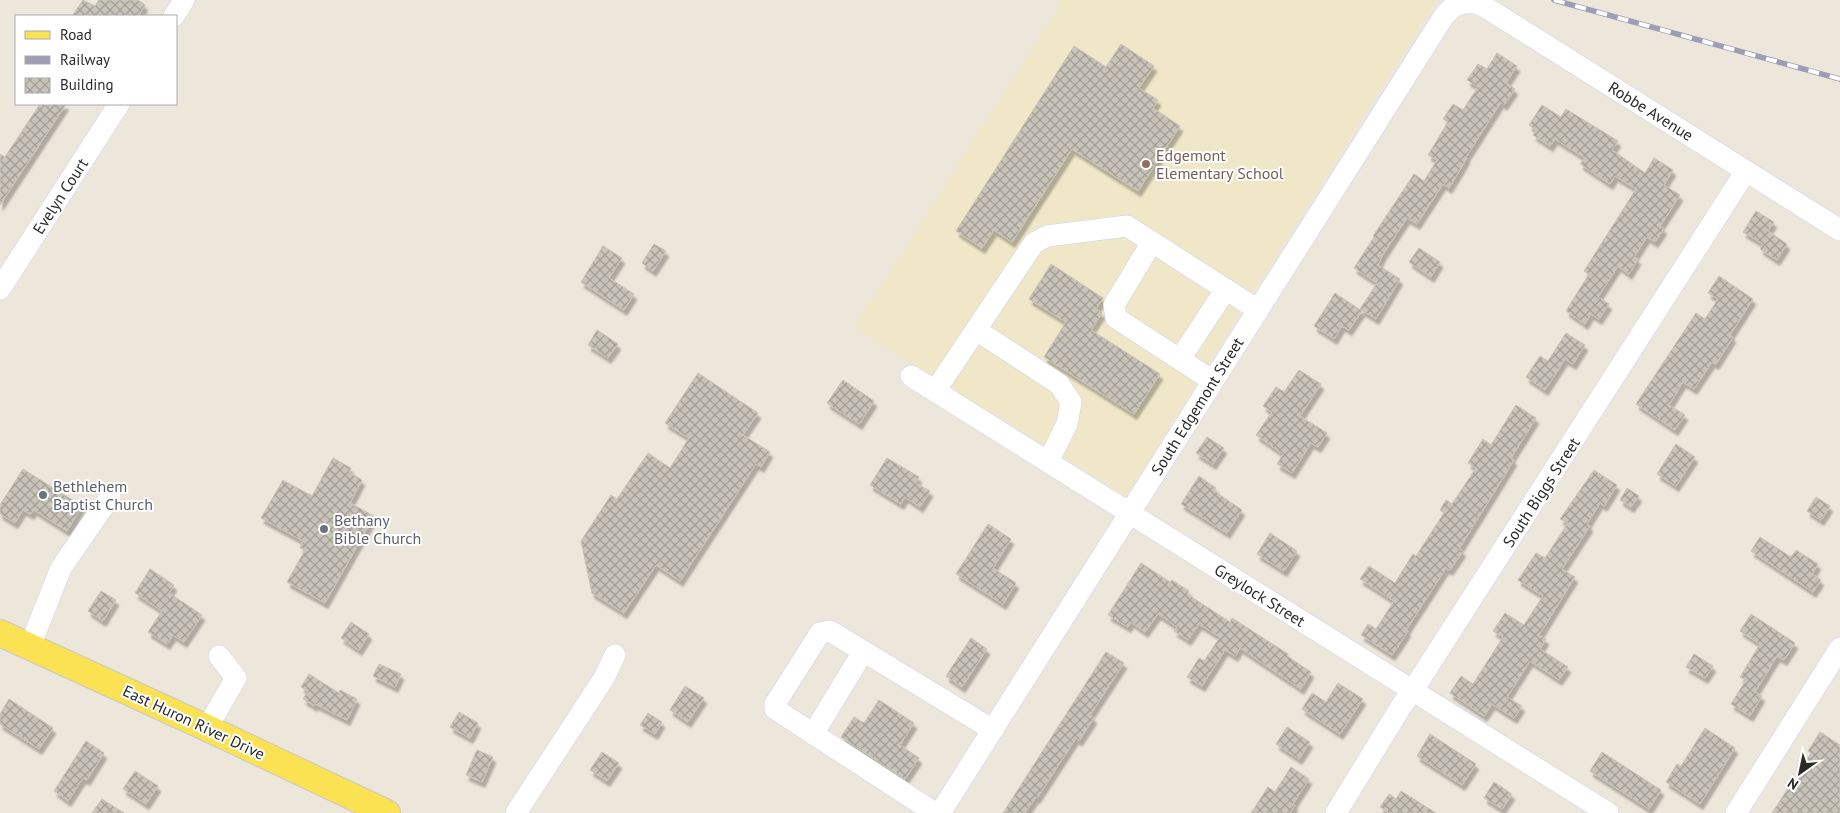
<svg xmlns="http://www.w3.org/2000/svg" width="1840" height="813" viewBox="0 0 1840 813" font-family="'PT Sans',sans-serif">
<defs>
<pattern id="building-cross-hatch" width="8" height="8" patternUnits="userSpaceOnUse" patternTransform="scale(1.25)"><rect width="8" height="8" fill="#c8c4ba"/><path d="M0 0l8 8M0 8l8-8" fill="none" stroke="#a39f97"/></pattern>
<filter id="shadow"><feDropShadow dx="3" dy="5.5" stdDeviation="1" flood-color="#0004"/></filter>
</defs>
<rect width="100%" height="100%" fill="#ede7db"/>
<path fill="#f0e7c9" d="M1063 0H1436L1126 496 854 328Z"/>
<g fill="url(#building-cross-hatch)" stroke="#c9c3b4" filter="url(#shadow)">
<path d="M83 0 95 6 99 0H138L145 5 138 16H72Z"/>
<path d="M1121 44 1154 66 1139 88 1158 100 1153 108 1180 126 1138 191 1072 149 1012 242 994 230 982 248 956 231 1074 46 1106 67Z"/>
<path d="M1497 53 1517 66 1506 83 1515 89 1504 105 1501 102 1466 157 1467 158 1449 188 1443 184 1417 224 1407 218 1382 256 1378 265 1400 279 1376 319 1360 309 1377 283 1354 268 1374 237 1373 236 1414 174 1424 181 1437 160 1428 155 1448 122 1443 119 1453 104 1463 110 1478 87 1467 80 1478 64 1487 69Z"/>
<path d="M40 104H66L0 205V154L5 157Z"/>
<path d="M1542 105 1561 117 1566 109 1618 141 1612 150 1645 173 1654 158 1673 170 1664 185 1680 195 1660 226 1664 229 1655 242 1647 237 1634 257 1638 259 1629 274 1618 266 1598 297 1609 304 1599 319 1591 314 1585 324 1566 311 1589 274 1584 271 1636 189 1615 176 1610 184 1580 164 1585 158 1555 139 1550 146 1533 135 1536 130 1529 125Z"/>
<path d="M1756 211 1774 222 1768 231 1787 244 1777 260 1760 249 1763 244 1743 232Z"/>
<path d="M654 244 666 251 653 271 642 263Z"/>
<path d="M603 246 622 258 609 278 634 294 624 310 581 282Z"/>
<path d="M1419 248 1440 262 1431 277 1409 262Z"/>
<path d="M1051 264 1103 298 1096 309 1102 313 1091 330 1160 374 1134 414 1044 357 1066 322 1029 299Z"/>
<path d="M1719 276 1753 299 1730 335 1733 337 1716 364 1712 362 1694 389 1683 382 1669 405 1685 415 1675 430 1636 404 1696 313 1705 319 1718 299 1708 293Z"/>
<path d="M1335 293 1362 311 1349 330 1342 326 1334 339 1314 326Z"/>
<path d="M597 330 618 344 608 358 588 345Z"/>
<path d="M1566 333 1585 345 1573 364 1565 359 1545 390 1526 377 1540 356 1548 361Z"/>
<path d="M1299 370 1321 384 1300 416 1327 433 1318 447 1311 443 1292 473 1277 464 1283 454 1256 435 1272 412 1263 406 1276 387 1284 392Z"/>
<path d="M698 373 758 413 743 435 770 452 761 467 756 464 680 581 656 565 624 613 592 593 581 541 611 495 617 499 648 453 670 468 689 438 665 423Z"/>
<path d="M843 380 874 401 859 424 827 403Z"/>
<path d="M1516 405 1536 418 1511 458 1514 460 1459 549 1463 551 1450 570 1446 568 1406 630 1408 631 1392 655 1361 635 1368 624 1376 629 1394 601 1360 579 1369 566 1395 583 1413 554 1416 556 1444 513 1440 510 1446 500 1452 504 1476 468 1468 463 1483 439 1491 445Z"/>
<path d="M1207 437 1224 448 1213 464 1196 453Z"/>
<path d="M1676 444 1695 457 1676 486 1657 474Z"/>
<path d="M333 458 351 468 349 472 362 480 350 503 374 516 325 603 287 582 305 550 300 548 303 541 261 518 283 480 312 496Z"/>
<path d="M887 458 919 477 915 483 930 491 920 507 905 497 901 504 870 485Z"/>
<path d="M23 469 82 506 67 531 34 510 31 514 23 510 15 523 0 514V505Z"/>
<path d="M1594 470 1617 485 1604 506 1600 503 1587 524 1590 526 1562 569 1575 577 1539 635 1546 639 1540 649 1568 667 1559 680 1530 661 1507 697 1522 706 1514 718 1492 704 1484 716 1450 693 1461 676 1473 684 1503 637 1493 631 1505 613 1524 625 1543 596 1518 580 1536 553 1545 558 1568 523 1560 519Z"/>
<path d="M1199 476 1216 488 1214 491 1242 510 1227 533 1181 504Z"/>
<path d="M1627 488 1639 496 1631 507 1620 500Z"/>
<path d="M1816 497 1830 506 1821 520 1807 511Z"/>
<path d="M988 524 1011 539 993 568 1016 583 1003 604 956 574Z"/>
<path d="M1270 533 1297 551 1284 571 1257 554Z"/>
<path d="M1760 537 1791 557 1796 550 1818 564 1812 574 1821 580 1813 592 1751 551Z"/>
<path d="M1141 563 1170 582 1172 580 1189 591 1187 594 1230 622 1232 618 1288 654 1287 656 1311 672 1301 689 1240 648 1235 656 1225 650 1202 686 1187 677 1199 658 1204 661 1220 637 1199 624 1188 640 1174 631 1177 627 1158 614 1145 632 1131 622 1128 627 1108 615Z"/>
<path d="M150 569 174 585 169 593 202 615 184 642 173 635 167 644 148 632 162 611 135 593Z"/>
<path d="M101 591 116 600 103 621 88 611Z"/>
<path d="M1751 614 1795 643 1784 660 1777 656 1755 692 1762 696 1750 716 1731 704 1746 680 1740 677 1760 644 1740 631Z"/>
<path d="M351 622 369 634 359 650 341 638Z"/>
<path d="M971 638 987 649 962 687 946 676Z"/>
<path d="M1106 652 1124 663 1090 715 1094 718 1079 741 1076 738 1037 798 1036 797 1025 813H1003Z"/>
<path d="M1694 654 1713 666 1705 678 1686 667Z"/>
<path d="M379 664 401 674 395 687 373 676Z"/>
<path d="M309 674 339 693 340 690 357 699 347 720 315 704 314 706 303 699 308 691 301 687Z"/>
<path d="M1338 683 1363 699 1340 734 1302 709 1312 693 1326 702Z"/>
<path d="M685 686 704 698 688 722 670 710Z"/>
<path d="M9 699 53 728 39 749 0 724V714Z"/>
<path d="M879 700 914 723 900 745 919 758 905 779 841 737 854 717 864 723Z"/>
<path d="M459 712 478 723 470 738 450 727Z"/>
<path d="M648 713 662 722 655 734 640 725Z"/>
<path d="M1287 727 1310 742 1299 759 1276 744Z"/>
<path d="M1705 728 1735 748 1700 804 1666 782 1677 764 1681 766Z"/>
<path d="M1820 732 1840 745V813H1772L1811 753 1808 751Z"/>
<path d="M1430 734 1476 764 1462 785 1417 756Z"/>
<path d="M86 741 104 753 87 780 83 778 68 801 54 791Z"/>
<path d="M477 750 493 757 482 782 466 775Z"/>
<path d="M602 752 619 763 607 781 590 770Z"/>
<path d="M1602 752 1661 790 1649 809 1590 771Z"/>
<path d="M1291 767 1309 779 1293 804 1295 805 1290 813H1251L1268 787 1275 792Z"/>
<path d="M135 771 158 786 146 804 123 789Z"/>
<path d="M1494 782 1512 794 1502 809 1484 798Z"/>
<path d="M1401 791 1436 813H1389L1380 807 1389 794 1396 799Z"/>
<path d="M102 799 124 813H92Z"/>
</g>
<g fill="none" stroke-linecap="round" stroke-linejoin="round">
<g stroke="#d0d2e4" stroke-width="22">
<g id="minor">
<path d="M174 16 184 0"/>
<path d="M1152 242 1114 305 1116 318 1213 381"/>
<path d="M0 289 119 104"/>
<path d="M976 330 1059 384 1071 402 1067 424 1048 462"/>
<path d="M1180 359 1226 289"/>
<path d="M911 376 1608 813"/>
<path d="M935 391 1034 243 1047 236 1127 226 1258 310"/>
<path d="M30 646 61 568 110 497"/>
<path d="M207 728 236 678 219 656"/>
<path d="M813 734 863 652"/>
<path d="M516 813 604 678 615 655"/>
<path d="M935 813 775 709V704L820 633 830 631 993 730"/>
<path d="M940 813 1444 16C1454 3 1467 0 1482 5L1840 230"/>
<path d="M1336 813 1402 705 1413 690 1746 171"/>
<path d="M1736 813 1840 648"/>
</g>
</g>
<g stroke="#c8c8c8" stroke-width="28">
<path id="major" d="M0 633 207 728 387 813"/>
</g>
<use href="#minor" stroke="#fff" stroke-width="21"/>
<use href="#major" stroke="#fbe252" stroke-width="26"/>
<g stroke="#9d9eb6" stroke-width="5.5">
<path id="rail" d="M1554 0 1840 79"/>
</g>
<use href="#rail" stroke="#fff" stroke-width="4" stroke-dasharray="11" stroke-linecap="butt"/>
</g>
<circle fill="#8d6e63" stroke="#fff" stroke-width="2" cx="1146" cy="164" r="5"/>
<g fill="#6b7280" stroke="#fff" stroke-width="2">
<circle cx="43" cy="495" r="5"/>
<circle cx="324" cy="529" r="5"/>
</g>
<g text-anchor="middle" stroke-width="4" stroke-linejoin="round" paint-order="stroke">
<g font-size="16" fill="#2a2a2a" stroke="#fff">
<text transform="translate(1651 111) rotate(32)" y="6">Robbe Avenue</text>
<text transform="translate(60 196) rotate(-57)" y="6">Evelyn Court</text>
<text transform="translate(1197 406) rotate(-58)" y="6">South Edgemont Street</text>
<text transform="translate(1541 492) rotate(-57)" y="6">South Biggs Street</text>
<text transform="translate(1260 595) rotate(32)" y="6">Greylock Street</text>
<text transform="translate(194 722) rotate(25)" y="6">East Huron River Drive</text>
</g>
<g font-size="16" fill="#785e54" stroke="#fff" text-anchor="start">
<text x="1156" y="161">Edgemont<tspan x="1156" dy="18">Elementary School</tspan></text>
</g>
<g font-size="16" fill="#5b616d" stroke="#fff" text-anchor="start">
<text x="53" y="492">Bethlehem<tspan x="53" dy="18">Baptist Church</tspan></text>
<text x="334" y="526">Bethany<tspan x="334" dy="18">Bible Church</tspan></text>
</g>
</g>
<rect x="15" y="15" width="162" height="90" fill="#ffffff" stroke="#aaaaaa"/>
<rect x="25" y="31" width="25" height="8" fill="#fbe252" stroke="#aaaaaa"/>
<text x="60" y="40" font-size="15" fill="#2a2a2a">Road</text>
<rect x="25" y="56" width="25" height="8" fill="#9d9eb6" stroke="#aaaaaa"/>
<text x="60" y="65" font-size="15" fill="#2a2a2a">Railway</text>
<rect x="25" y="78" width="25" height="15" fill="url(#building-cross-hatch)" stroke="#aaaaaa"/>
<text x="60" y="90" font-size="15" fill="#2a2a2a">Building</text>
<g transform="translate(1800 773) rotate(213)" stroke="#ffffff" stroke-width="4" paint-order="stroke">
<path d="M0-4L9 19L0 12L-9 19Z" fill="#2a2a2a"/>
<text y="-8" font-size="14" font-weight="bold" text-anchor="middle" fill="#2a2a2a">N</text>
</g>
</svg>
